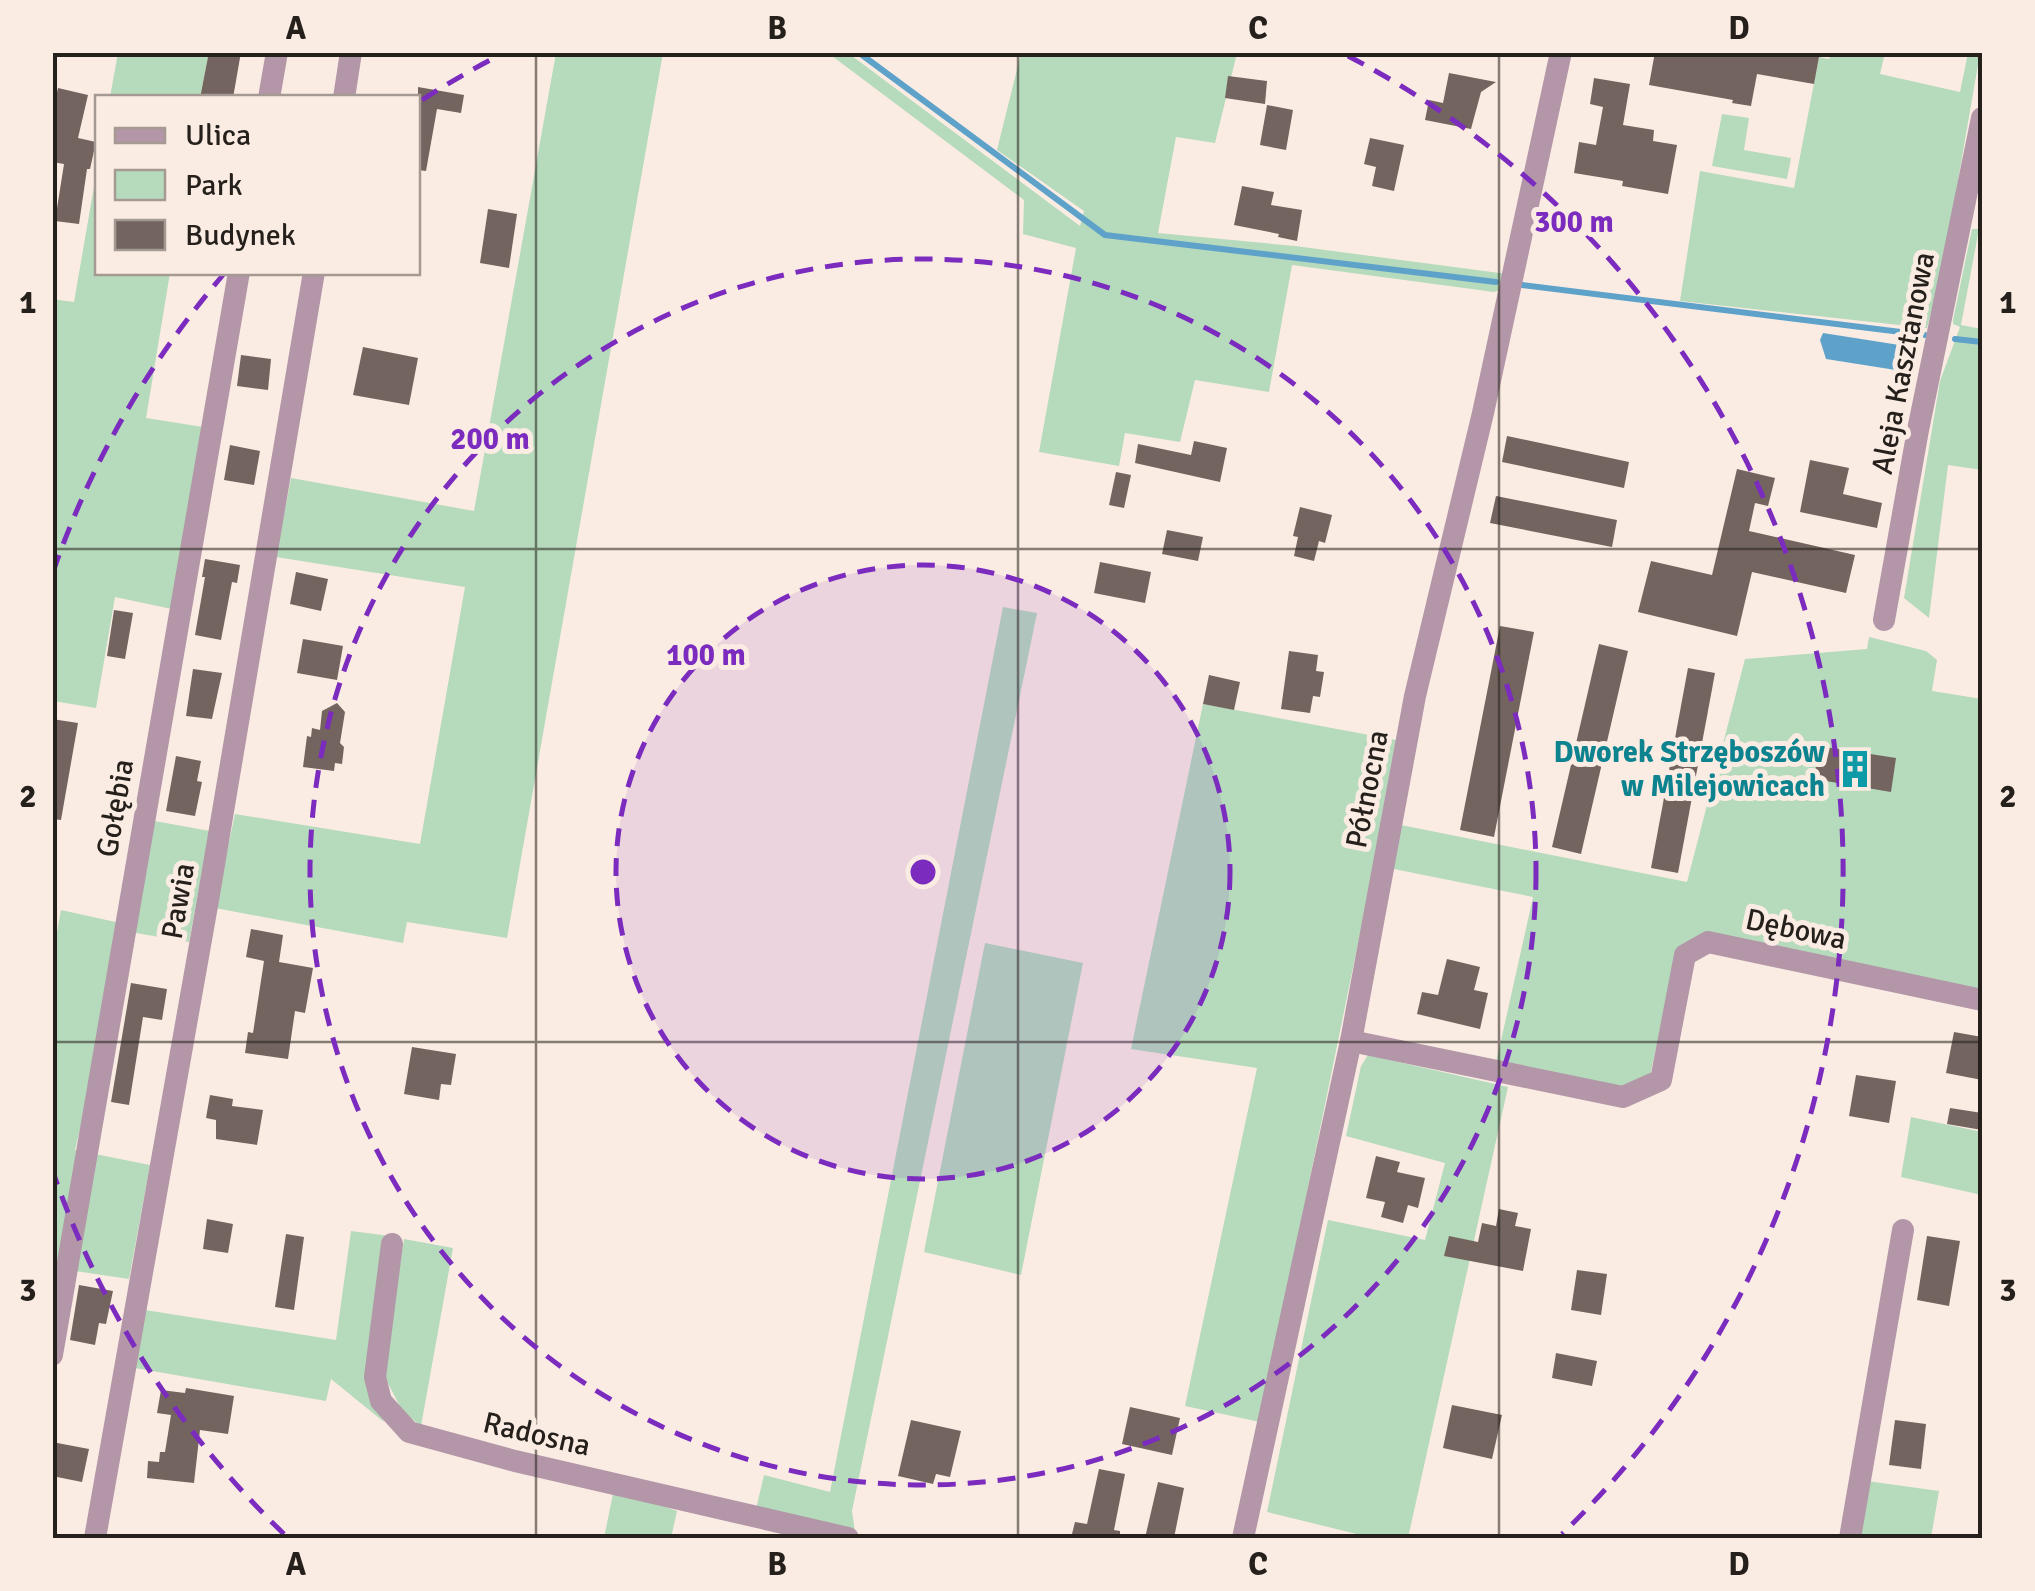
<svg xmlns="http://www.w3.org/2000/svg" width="2035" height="1591" viewBox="0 0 2035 1591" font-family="Signika,sans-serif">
<rect width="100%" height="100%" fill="#fbece3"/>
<g fill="#b6dabc">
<path d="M118 53H209L200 97H110Z"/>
<path d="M556 53H663L507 938 407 922 403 943 215 908 235 814 420 844 465 587 276 557 291 478 474 511Z"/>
<path d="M828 53H848L1080 226 1084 211 997 150 1021 53H1237L1215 143 1176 137 1158 233 1295 246 1507 274 1500 290 1494 292 1292 265 1269 392 1195 380 1180 442 1125 433 1119 466 1039 452 1076 248 1023 234 1024 200Z"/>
<path d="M1793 53H1820L1819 57 1829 59 1831 53H1885L1880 74 1960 92 1968 53H1980L1956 192 1961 194 1927 328 1680 301 1700 171 1794 188 1819 57Z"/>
<path d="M1722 114 1749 118 1744 150 1791 158 1787 179 1712 166Z"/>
<path d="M97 169 98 272 170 273 146 418 203 427 172 609 115 597 96 708 53 701 52 299 74 302Z"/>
<path d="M1972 229H1979L1961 325 1982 329V470L1948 465 1929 618 1904 598 1940 381 1960 327 1953 324V320Z"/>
<path d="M1003 607 1037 613 852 1511 855 1532 756 1509 764 1475 830 1492Z"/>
<path d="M1869 637 1926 651 1937 660 1932 691 1982 699V995L1876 971 1677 949 1650 1076 1616 1089 1496 1063 1533 897 1374 865 1260 1422 1185 1406 1257 1068 1131 1049 1203 704 1396 740 1381 821 1687 882 1745 659 1867 649Z"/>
<path d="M149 820 210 831 189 942 130 932Z"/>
<path d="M61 910 120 923 97 1058 75 1150 150 1165 129 1279 55 1268 53 1277 52 960Z"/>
<path d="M985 943 1083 963 1021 1275 924 1252Z"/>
<path d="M1368 1055 1508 1087 1408 1538H1373L1267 1512 1328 1220 1425 1240 1445 1163 1346 1136 1361 1066Z"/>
<path d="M1911 1117 1982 1132V1195L1901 1177Z"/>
<path d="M351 1231 390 1236 370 1392 384 1422 331 1379 326 1401 135 1368 145 1310 336 1340Z"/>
<path d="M404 1239 453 1248 421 1426 403 1412 383 1374Z"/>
<path d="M1867 1481 1939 1491 1931 1538H1857Z"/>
<path d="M614 1489 677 1511 671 1538H604Z"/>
</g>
<path fill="#5ea2ca" d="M1823 333 1912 347 1911 358 1902 371 1826 359 1820 340Z"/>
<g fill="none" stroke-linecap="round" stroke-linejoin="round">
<g stroke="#5ea2ca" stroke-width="6">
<path d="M858 52 1105 235 1496 282"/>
<path d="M1522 285 1925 335"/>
<path d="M1955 339 1982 342"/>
</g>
</g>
<g fill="#73645f">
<path d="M209 52H241L233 98H200Z"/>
<path d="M1655 52H1793L1819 57 1814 84 1757 74 1751 106 1732 103 1733 100 1649 85Z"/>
<path d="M1449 73 1496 82 1481 92 1471 129 1425 120 1429 100 1443 103Z"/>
<path d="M1228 76 1267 81 1265 104 1225 98Z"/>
<path d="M1594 78 1630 84 1623 125 1654 130 1653 141 1677 145 1668 194 1622 186 1623 181 1574 173 1579 142 1596 145 1603 107 1590 104Z"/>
<path d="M418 87 464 95 461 113 437 109 426 171 418 170Z"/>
<path d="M58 88 88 95 78 138 96 142 90 169H87L79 224 55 221 64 164 52 162V113Z"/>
<path d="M1267 105 1293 110 1286 150 1260 145Z"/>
<path d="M1370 138 1404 145 1394 191 1372 186 1376 167 1364 164Z"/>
<path d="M1242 186 1274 192 1271 205 1302 210 1297 241 1278 237 1279 234 1234 225Z"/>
<path d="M488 209 517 214 509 268 480 263Z"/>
<path d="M363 347 418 358 409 405 353 395Z"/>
<path d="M241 355 271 359 268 390 237 386Z"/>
<path d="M1507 436 1629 462 1624 488 1502 462Z"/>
<path d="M1194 441 1227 448 1220 482 1135 463 1138 444 1191 455Z"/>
<path d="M230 445 260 451 254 485 224 480Z"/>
<path d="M1810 460 1849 468 1843 494 1882 503 1877 528 1800 512Z"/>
<path d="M1737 469 1775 478 1768 506 1755 503 1749 531 1855 555 1846 593 1752 572 1737 636 1638 612 1651 561 1712 575Z"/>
<path d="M1116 472 1131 475 1124 508 1109 505Z"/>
<path d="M1496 496 1617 520 1612 547 1490 523Z"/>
<path d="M1300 507 1332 515 1325 543 1319 541 1314 561 1294 556 1298 537 1293 536Z"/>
<path d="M1167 530 1203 537 1198 561 1162 554Z"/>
<path d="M205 559 240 565 237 583 232 582 221 640 195 635 205 577H202Z"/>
<path d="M1100 562 1151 572 1145 603 1094 593Z"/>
<path d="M296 572 328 579 321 611 290 604Z"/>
<path d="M114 610 133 613 125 659 107 656Z"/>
<path d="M1500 626 1534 632 1494 837 1460 830Z"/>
<path d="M303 639 343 646 337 680 297 673Z"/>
<path d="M1599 644 1628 651 1581 854 1552 847Z"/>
<path d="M1289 651 1318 655 1316 671 1324 672 1320 697 1313 696 1310 713 1281 709Z"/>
<path d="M1688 668 1715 673 1678 873 1651 868Z"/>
<path d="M193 669 222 673 212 719 186 716Z"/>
<path d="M1209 675 1240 682 1234 710 1203 704Z"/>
<path d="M337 703 345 712 340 743 344 747 342 764 335 763 334 771 303 767 307 736 311 737 312 728 320 730 322 711Z"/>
<path d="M52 719 78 723 61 820 52 819Z"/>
<path d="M1819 746 1896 758 1891 792 1814 779Z"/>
<path d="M176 756 201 761 197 781 202 782 195 816 166 811Z"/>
<path d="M251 929 283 935 279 962 313 968 305 1013 295 1011 288 1059 245 1053 248 1032 253 1033 264 961 246 957Z"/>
<path d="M1447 959 1480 967 1474 990 1488 993 1480 1029 1417 1014 1422 992 1438 995Z"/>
<path d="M131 983 167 989 162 1020 143 1017 129 1105 111 1102Z"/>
<path d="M1954 1032 1982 1037V1080L1946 1073Z"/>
<path d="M412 1047 456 1054 451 1085 441 1084 439 1100 404 1094Z"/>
<path d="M1856 1075 1896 1081 1889 1123 1849 1116Z"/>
<path d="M210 1095 233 1099 232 1106 263 1110 257 1145 216 1139V1120L206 1118Z"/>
<path d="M1950 1108 1982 1113V1130L1947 1124Z"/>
<path d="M1376 1156 1400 1162 1397 1172 1425 1178 1418 1208 1408 1205 1403 1223 1381 1217 1385 1202 1366 1198Z"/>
<path d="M1499 1209 1518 1213 1515 1226 1531 1229 1523 1271 1444 1256 1449 1236 1478 1242 1482 1223 1496 1226Z"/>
<path d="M207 1219 233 1224 228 1253 203 1249Z"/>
<path d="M286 1234 304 1237 294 1310 275 1307Z"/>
<path d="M1927 1236 1960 1241 1949 1306 1917 1300Z"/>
<path d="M1577 1270 1607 1274 1601 1315 1571 1310Z"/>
<path d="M79 1285 113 1291 106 1324 99 1323 95 1345 70 1340Z"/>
<path d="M1556 1353 1597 1361 1592 1386 1552 1378Z"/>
<path d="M186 1388 234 1396 228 1434 200 1430 194 1483 147 1478 148 1461 159 1462 160 1452H165L171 1415 157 1413 161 1390 185 1393Z"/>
<path d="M1452 1405 1502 1415 1492 1459 1443 1448Z"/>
<path d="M1130 1407 1180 1418 1172 1455 1122 1444Z"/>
<path d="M911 1420 961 1431 950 1477 936 1474 933 1484 898 1476Z"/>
<path d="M1895 1420 1926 1424 1921 1469 1889 1465Z"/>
<path d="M52 1442 89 1449 82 1482 52 1476Z"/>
<path d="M1099 1469 1125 1474 1114 1530 1120 1531V1538H1071L1075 1522 1087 1524Z"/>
<path d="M1158 1482 1184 1488 1174 1538H1145Z"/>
</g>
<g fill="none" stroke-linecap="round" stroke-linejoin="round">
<g stroke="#b397a8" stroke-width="22">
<path d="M269 98 277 52"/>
<path d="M344 98 351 52"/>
<path d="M1884 620 1918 430 1982 118"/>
<path d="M1351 1041 1623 1097 1661 1080 1685 955 1708 942 1982 1000"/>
<path d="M392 1244 375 1377 381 1401 409 1432 515 1461 848 1538"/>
<path d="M52 1355 239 272"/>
<path d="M95 1538 208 900 314 272"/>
<path d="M1243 1538 1351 1041 1415 696 1483 413 1561 52"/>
<path d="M1850 1538 1903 1230"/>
</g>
</g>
<path fill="none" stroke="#25201c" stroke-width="2.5" stroke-opacity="0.55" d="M536 52V1538M1018 52V1538M1499 52V1538M52 549H1982M52 1042H1982"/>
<circle cx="923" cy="872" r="307" fill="#7b2cbf" fill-opacity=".12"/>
<g fill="none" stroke="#7b2cbf" stroke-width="5" stroke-dasharray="18 12">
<circle cx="923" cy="872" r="307"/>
<circle cx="923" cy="872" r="613"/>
<path d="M284 1534A920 920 0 0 1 53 1172M53 572A920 920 0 0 1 223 275M422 100A920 920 0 0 1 498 56M1348 56A920 920 0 0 1 1562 1534"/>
</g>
<defs>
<g id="building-bare" transform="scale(3)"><path d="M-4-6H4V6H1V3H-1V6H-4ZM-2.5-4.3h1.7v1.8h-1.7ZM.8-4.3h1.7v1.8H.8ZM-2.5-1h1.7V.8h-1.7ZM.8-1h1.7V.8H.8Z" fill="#0f9aa8" stroke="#fbece3" stroke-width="2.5" paint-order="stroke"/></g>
</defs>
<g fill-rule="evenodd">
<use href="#building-bare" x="1855" y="769"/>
</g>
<g text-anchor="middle" stroke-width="10" stroke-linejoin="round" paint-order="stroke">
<g font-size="30" fill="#25201c" stroke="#fbece3">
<text transform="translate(1903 363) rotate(-79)" y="10">Aleja Kasztanowa</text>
<text transform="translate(1367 789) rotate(-79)" y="10">Północna</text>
<text transform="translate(115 808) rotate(-80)" y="10">Gołębia</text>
<text transform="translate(178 901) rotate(-80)" y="10">Pawia</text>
<text transform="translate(1796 929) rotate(12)" y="10">Dębowa</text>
<text transform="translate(537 1434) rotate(13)" y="10">Radosna</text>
</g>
<g font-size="30" font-weight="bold" fill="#0d838f" stroke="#fbece3" text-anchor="end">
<text x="1825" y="762">Dworek Strzęboszów<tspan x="1825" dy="34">w Milejowicach</tspan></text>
</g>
</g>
<circle cx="923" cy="872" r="15" fill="#7b2cbf" stroke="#fbece3" stroke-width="5"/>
<g font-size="30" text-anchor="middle" font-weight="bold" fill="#7b2cbf" stroke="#fbece3" stroke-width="10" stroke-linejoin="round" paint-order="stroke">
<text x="1574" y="232">300 m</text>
<text x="490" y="449">200 m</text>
<text x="706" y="665">100 m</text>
</g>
<rect width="2035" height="1591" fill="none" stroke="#fbece3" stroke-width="110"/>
<rect x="95" y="95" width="325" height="180" fill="#fbece3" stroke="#a59a93" stroke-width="2.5"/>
<rect x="115" y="128" width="50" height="15" fill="#b397a8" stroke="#a59a93" stroke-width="2.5"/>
<text x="185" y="145" font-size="30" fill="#25201c">Ulica</text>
<rect x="115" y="170" width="50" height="30" fill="#b6dabc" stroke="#a59a93" stroke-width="2.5"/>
<text x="185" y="195" font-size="30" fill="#25201c">Park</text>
<rect x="115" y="220" width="50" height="30" fill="#73645f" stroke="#a59a93" stroke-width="2.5"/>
<text x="185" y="245" font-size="30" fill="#25201c">Budynek</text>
<rect x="55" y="55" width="1925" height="1481" fill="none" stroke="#25201c" stroke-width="4"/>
<g font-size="32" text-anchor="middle" font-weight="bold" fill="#25201c">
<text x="296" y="39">A</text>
<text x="777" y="39">B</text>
<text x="1258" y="39">C</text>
<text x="1739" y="39">D</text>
<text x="28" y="313">1</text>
<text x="2008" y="313">1</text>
<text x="28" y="807">2</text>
<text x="2008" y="807">2</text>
<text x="28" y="1301">3</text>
<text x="2008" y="1301">3</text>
<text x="296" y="1575">A</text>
<text x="777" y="1575">B</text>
<text x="1258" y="1575">C</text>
<text x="1739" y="1575">D</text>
</g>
</svg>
